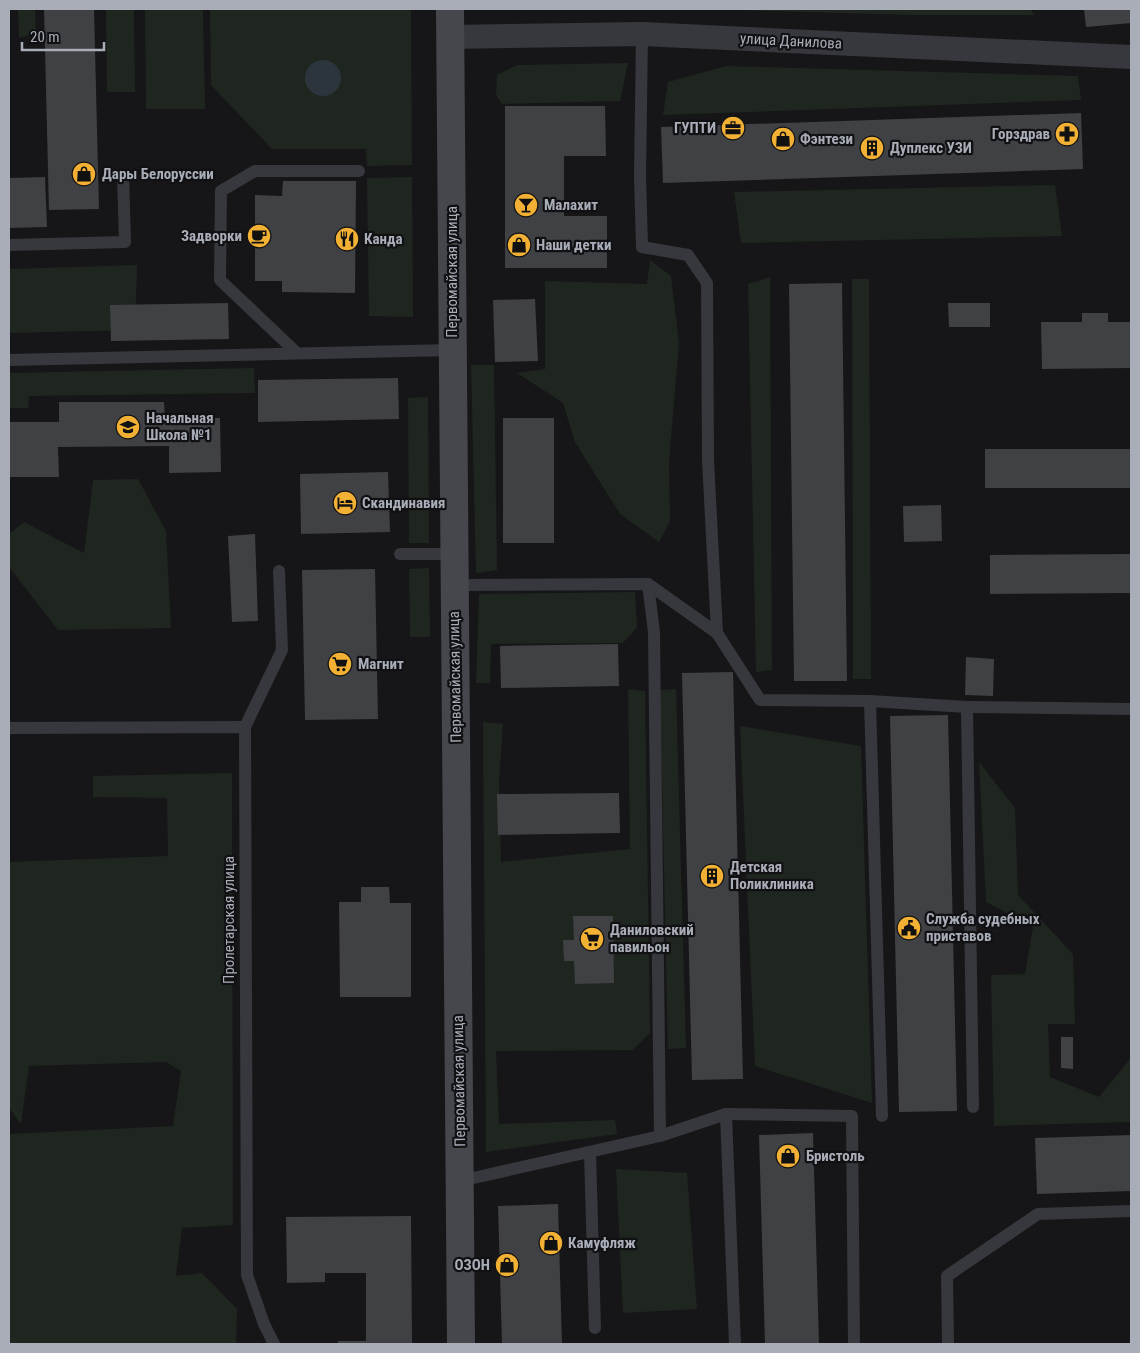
<svg xmlns="http://www.w3.org/2000/svg" width="1140" height="1353" viewBox="0 0 1140 1353" font-family="'Roboto Condensed',sans-serif">
<rect width="100%" height="100%" fill="#161618"/>
<g fill="#1e261f">
<path d="M18 9H35L36 33 19 38Z"/>
<path d="M106 9H134L135 92H107Z"/>
<path d="M145 9H203L205 109H146Z"/>
<path d="M210 9H411L412 165 367 166 366 149H272L211 85Z"/>
<path d="M699 9H1030L1035 15H913Z"/>
<path d="M628 63 620 101 502 104 496 95 497 75 517 65Z"/>
<path d="M726 66 1078 76 1081 100 663 115 668 82Z"/>
<path d="M412 177 413 317 369 316 367 178Z"/>
<path d="M1055 185 1062 236 741 243 734 192Z"/>
<path d="M650 260 671 276 679 343 669 462 670 521 659 542 620 514 575 442 563 403 517 373 545 369V281L647 284Z"/>
<path d="M137 265 135 330 9 333V269Z"/>
<path d="M770 277 772 670 756 672 748 284Z"/>
<path d="M852 279H869L871 679H853Z"/>
<path d="M471 365H494L497 570 476 573Z"/>
<path d="M254 368 255 393 29 396 28 408H9V373Z"/>
<path d="M428 397 429 543H409L408 398Z"/>
<path d="M138 479 166 531 171 628 58 630 9 567V534L24 522 84 553 93 480Z"/>
<path d="M429 568 430 637H410L409 569Z"/>
<path d="M635 592 637 627 623 643 491 644 490 683H476L479 594Z"/>
<path d="M628 689 645 691 650 1033 633 1050 496 1051 499 1124 615 1120 617 1134 486 1152 483 722 503 724 499 781 501 862 630 849Z"/>
<path d="M676 689 686 1048 668 1049 660 690Z"/>
<path d="M740 726 861 746 872 1103 755 1066Z"/>
<path d="M979 762 1015 808 1018 895 1073 954 1075 1024H1048L1050 1077 1099 1097 1131 1058V1122L994 1126 991 975 1025 974 1033 927 986 902Z"/>
<path d="M232 773 233 1225 182 1228 176 1276 202 1273 237 1309 236 1344H9V1134L173 1126 181 1071 166 1062 29 1066 21 1124 9 1108V862L168 856 167 798 93 797V776Z"/>
<path d="M616 1169 687 1173 697 1309 623 1313Z"/>
</g>
<circle fill="#2c353c" cx="323" cy="78" r="18"/>
<g fill="#404145">
<path d="M44 9H94L99 209 49 210Z"/>
<path d="M1084 9H1131V23L1086 27Z"/>
<path d="M505 106H605L606 156H564V216H607V268H505Z"/>
<path d="M1081 113 1083 169 663 183 661 127Z"/>
<path d="M45 177 47 227 9 228V178Z"/>
<path d="M283 181H356L355 293 282 292V281H255V195L282 196Z"/>
<path d="M842 283 847 681H794L789 284Z"/>
<path d="M535 299 538 361 495 362 493 300Z"/>
<path d="M228 303 229 339 111 341 110 305Z"/>
<path d="M948 303H990V327H949Z"/>
<path d="M1082 313H1108V322H1131V368L1042 369 1041 322H1082Z"/>
<path d="M398 378 399 419 258 422V380Z"/>
<path d="M59 402H164L165 418H220L221 472 169 473V446L58 447 59 477H9V422H59Z"/>
<rect x="503" y="418" width="51" height="125"/>
<rect x="985" y="449" width="146" height="39"/>
<path d="M388 472 390 532 301 534 300 474Z"/>
<path d="M941 505 942 541 904 542 903 506Z"/>
<path d="M255 534 258 621 232 622 228 536Z"/>
<path d="M1131 554V593L990 594V555Z"/>
<path d="M375 569 378 719 305 720 302 570Z"/>
<path d="M618 644 619 686 501 688 500 646Z"/>
<path d="M966 657 994 659 993 696 965 695Z"/>
<path d="M733 672 743 1079 692 1080 682 673Z"/>
<path d="M948 715 957 1111 899 1112 890 716Z"/>
<path d="M619 793 620 833 498 835 497 794Z"/>
<path d="M361 887H389L390 903H411V997H340L339 902H361Z"/>
<path d="M573 916H613L614 983 575 984 574 961H564L563 940H574Z"/>
<path d="M1061 1037H1073V1069L1061 1068Z"/>
<path d="M813 1133 819 1344H765L759 1135Z"/>
<path d="M1131 1135V1191L1037 1194 1035 1138Z"/>
<path d="M558 1204 562 1344H502L498 1206Z"/>
<path d="M411 1216 412 1344H338V1341H366V1273H325V1282L287 1283 286 1217Z"/>
</g>
<g fill="none" stroke-linecap="round" stroke-linejoin="round">
<g stroke="#37383d" stroke-width="12">
<path d="M642 34 640 177 642 247 688 255 707 283 708 460 717 633"/>
<path d="M9 245 125 242 123 175"/>
<path d="M297 353 220 280 221 191 255 171H359"/>
<path d="M9 360 452 350"/>
<path d="M400 554H454"/>
<path d="M454 585 648 584 717 633 760 700 870 701 967 707 973 1107"/>
<path d="M870 701 882 1116"/>
<path d="M967 707 1131 709"/>
<path d="M245 727 282 650 279 571"/>
<path d="M9 728 245 727 247 1275 264 1324 274 1344"/>
<path d="M726 1114 852 1116 854 1344"/>
<path d="M660 1136 726 1114 735 1344"/>
<path d="M590 1152 595 1328"/>
<path d="M460 1181 660 1136 654 632 648 584"/>
<path d="M948 1344 947 1276 1038 1214 1131 1211"/>
</g>
<path stroke="#37383d" stroke-width="24" d="M450 37 642 34 1131 57"/>
<path stroke="#45474d" stroke-width="28" d="M450 9 461 1344"/>
</g>
<defs>
<g id="office-disc" transform="scale(1.25)"><circle r="9.5" fill="#f2b134" stroke="#111113"/><path d="M-6-3h4V-5.5h4V-3h4V5H-6ZM-1-4.5V-3h2v-1.5ZM-6 0V1H6V0Z" fill="#111"/></g>
<g id="pharmacy-disc" transform="scale(1.25)"><circle r="9.5" fill="#f2b134" stroke="#111113"/><path d="M-2-6h4v4h4v4h-4v4h-4v-4h-4v-4h4Z" fill="#111"/></g>
<g id="shop-disc" transform="scale(1.25)"><circle r="9.5" fill="#f2b134" stroke="#111113"/><path d="M-5-2.5h2.3a2.7 3.5 0 0 1 5.4 0H5L5.5 6h-11ZM-1.5-2.5h3a1.5 2.3 0 0 0-3 0Z" fill="#111"/></g>
<g id="building-disc" transform="scale(1.25)"><circle r="9.5" fill="#f2b134" stroke="#111113"/><path d="M-4-6H4V6H1V3H-1V6H-4ZM-2.5-4.3h1.7v1.8h-1.7ZM.8-4.3h1.7v1.8H.8ZM-2.5-1h1.7V.8h-1.7ZM.8-1h1.7V.8H.8Z" fill="#111"/></g>
<g id="bar-disc" transform="scale(1.25)"><circle r="9.5" fill="#f2b134" stroke="#111113"/><path d="M-6-5H6L.8 .8V4.5H3.5V6h-7V4.5H-.8V.8Z" fill="#111"/></g>
<g id="cafe-disc" transform="scale(1.25)"><circle r="9.5" fill="#f2b134" stroke="#111113"/><path d="M-5.5-4.5H6V0H3Q3 3.5 0 3.5H-2.5Q-5.5 3.5-5.5 0ZM3-3.2v2h1.7v-2ZM-6 4.5H4V6H-6Z" fill="#111"/></g>
<g id="restaurant-disc" transform="scale(1.25)"><circle r="9.5" fill="#f2b134" stroke="#111113"/><path d="M-5-6h1v4h1v-4h1v4h1v-4h1v5L-1.5 .5V6h-2V.5L-5-1ZM5-6V6H3V1.5H1.5Q1.5-4 5-6Z" fill="#111"/></g>
<g id="school-disc" transform="scale(1.25)"><circle r="9.5" fill="#f2b134" stroke="#111113"/><path d="M0-5L7-2L0 1L-7-2ZM-4 1L0 2.5L4 1V4Q0 6-4 4Z" fill="#111"/></g>
<g id="hotel-disc" transform="scale(1.25)"><circle r="9.5" fill="#f2b134" stroke="#111113"/><path d="M-6-4.5h1.5V1H6V5H4.5V3h-9V5H-6ZM-4 0a1.8 1.8 0 1 1 3.6 0ZM.5 0V-2.5h3Q6-2.5 6 0Z" fill="#111"/></g>
<g id="supermarket-disc" transform="scale(1.25)"><circle r="9.5" fill="#f2b134" stroke="#111113"/><path d="M-6-5.5h2.5l.6 2H6L4.5 2H-2.5L-4.4-4H-6ZM-1.5 3.2a1.3 1.3 0 1 0 .1 0ZM3 3.2a1.3 1.3 0 1 0 .1 0Z" fill="#111"/></g>
<g id="civic-disc" transform="scale(1.25)"><circle r="9.5" fill="#f2b134" stroke="#111113"/><path d="M-.6-6.5H3V-4.5H.6V-3L4-1V1h2V6H-6V1h2V-1L-.6-3ZM-1.2 2.5V6h2.4V2.5Z" fill="#111"/></g>
</defs>
<g fill-rule="evenodd">
<use href="#office-disc" x="733" y="128"/>
<use href="#pharmacy-disc" x="1067" y="134"/>
<use href="#shop-disc" x="783" y="139"/>
<use href="#building-disc" x="872" y="148"/>
<use href="#shop-disc" x="84" y="174"/>
<use href="#bar-disc" x="526" y="205"/>
<use href="#cafe-disc" x="259" y="236"/>
<use href="#restaurant-disc" x="347" y="239"/>
<use href="#shop-disc" x="519" y="245"/>
<use href="#school-disc" x="128" y="427"/>
<use href="#hotel-disc" x="345" y="503"/>
<use href="#supermarket-disc" x="340" y="664"/>
<use href="#building-disc" x="712" y="876"/>
<use href="#civic-disc" x="909" y="928"/>
<use href="#supermarket-disc" x="592" y="939"/>
<use href="#shop-disc" x="788" y="1156"/>
<use href="#shop-disc" x="551" y="1243"/>
<use href="#shop-disc" x="507" y="1265"/>
</g>
<g text-anchor="middle" stroke-width="4.5" stroke-linejoin="round" paint-order="stroke">
<g font-size="15" fill="#a8adb8" stroke="#111113">
<text transform="translate(791 41) rotate(3)" y="5">улица Данилова</text>
<text transform="translate(452 272) rotate(-90)" y="5">Первомайская улица</text>
<text transform="translate(455 677) rotate(-91)" y="5">Первомайская улица</text>
<text transform="translate(229 920) rotate(-90)" y="5">Пролетарская улица</text>
<text transform="translate(459 1081) rotate(-91)" y="5">Первомайская улица</text>
</g>
<g font-size="15" font-weight="bold" fill="#a8adb8" stroke="#111113" text-anchor="start">
<text x="716" y="133" text-anchor="end">ГУПТИ</text>
<text x="1050" y="139" text-anchor="end">Горздрав</text>
<text x="800" y="144">Фэнтези</text>
<text x="890" y="153">Дуплекс УЗИ</text>
<text x="102" y="179">Дары Белоруссии</text>
<text x="544" y="210">Малахит</text>
<text x="242" y="241" text-anchor="end">Задворки</text>
<text x="364" y="244">Канда</text>
<text x="536" y="250">Наши детки</text>
<text x="146" y="423">Начальная<tspan x="146" dy="17">Школа №1</tspan></text>
<text x="362" y="508">Скандинавия</text>
<text x="358" y="669">Магнит</text>
<text x="730" y="872">Детская<tspan x="730" dy="17">Поликлиника</tspan></text>
<text x="926" y="924">Служба судебных<tspan x="926" dy="17">приставов</tspan></text>
<text x="610" y="935">Даниловский<tspan x="610" dy="17">павильон</tspan></text>
<text x="806" y="1161">Бристоль</text>
<text x="568" y="1248">Камуфляж</text>
<text x="490" y="1270" text-anchor="end">ОЗОН</text>
</g>
</g>
<rect width="1140" height="1353" fill="none" stroke="#a8adb8" stroke-width="20"/>
<path d="M22 42v8h82v-8" fill="none" stroke="#a8adb8" stroke-width="2.5"/>
<text x="30" y="42" font-size="15" fill="#a8adb8" stroke="#111113" stroke-width="4" paint-order="stroke">20 m</text>
</svg>
